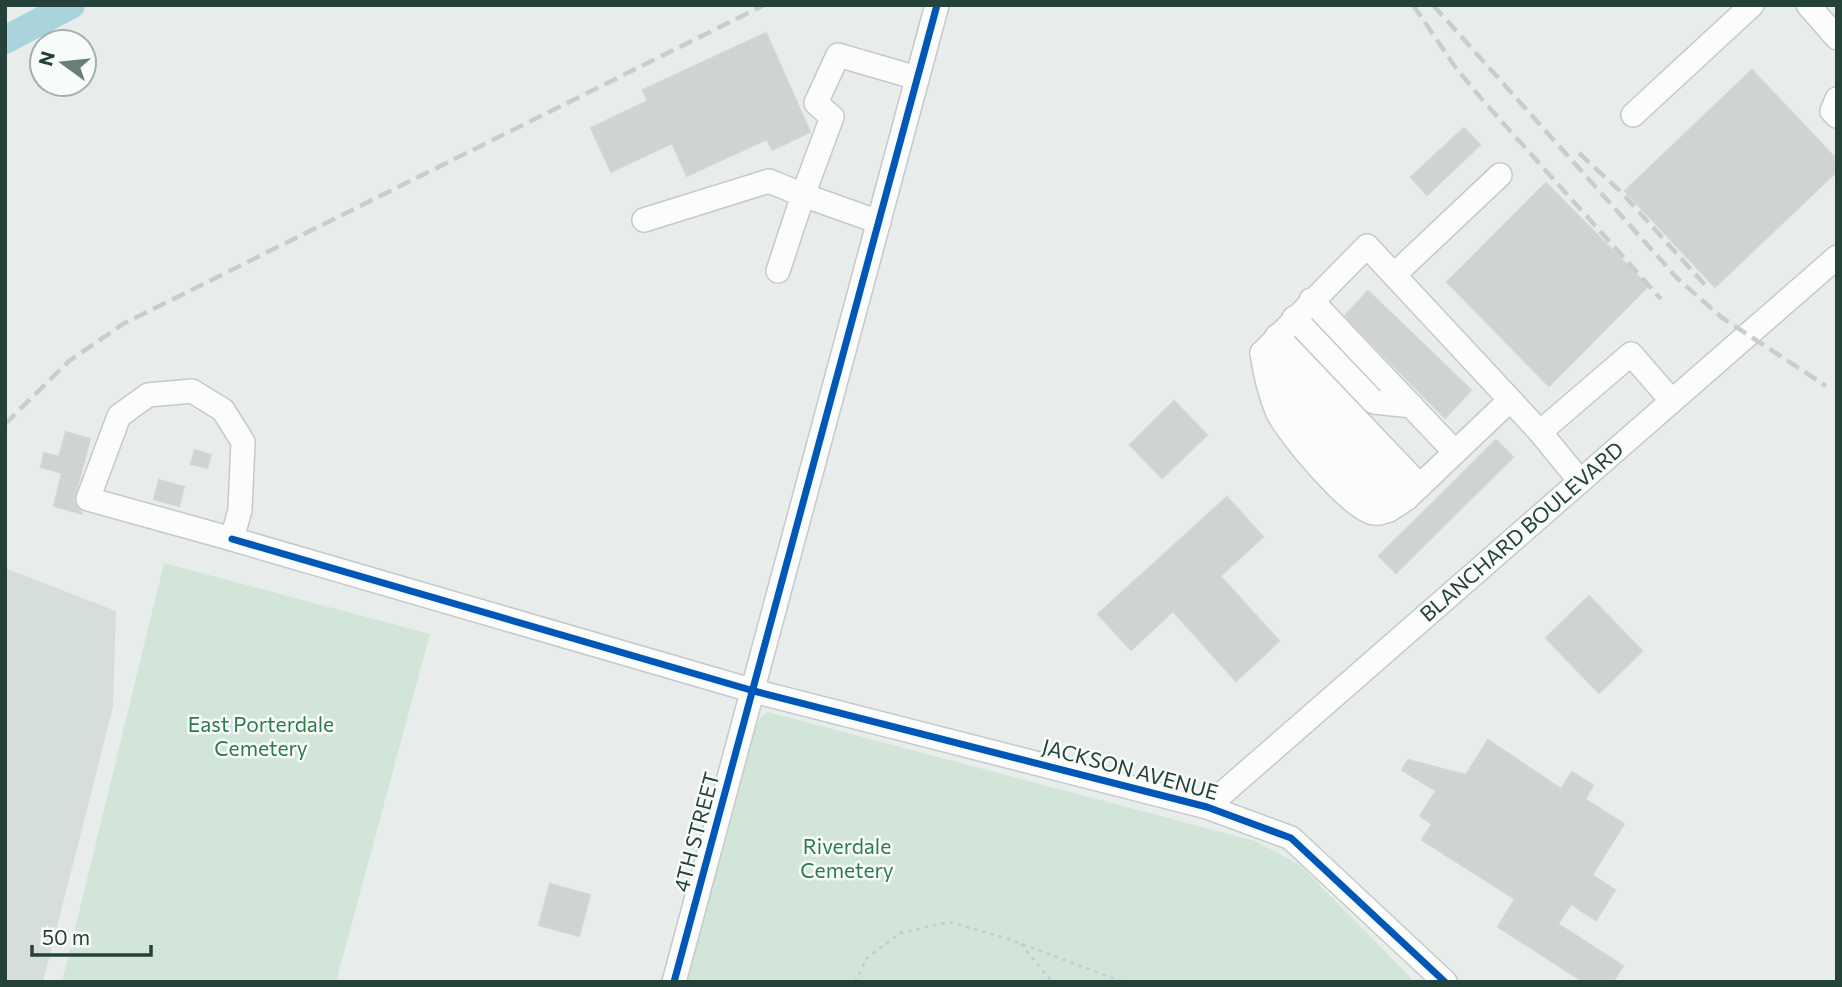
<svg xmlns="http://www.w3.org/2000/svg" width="1842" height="987" viewBox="0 0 1842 987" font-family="Commissioner,sans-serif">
<rect width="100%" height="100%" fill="#e8edeb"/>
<path fill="#d6dedb" d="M5 568 116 611 113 707 43 982H5Z"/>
<g fill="#d1e6d8">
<path d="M164 563 430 634 336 982H62Z"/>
<path d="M768 712 1255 841 1300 865 1415 982H685L755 729 760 718Z"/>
</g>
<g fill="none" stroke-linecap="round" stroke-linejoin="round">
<path stroke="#a9d4db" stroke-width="28" d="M5 40 71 5"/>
</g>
<g fill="#cfd4d2" stroke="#d1d6d4" stroke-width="2">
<path d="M766 33 810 132 772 150 767 139 687 176 672 143 611 172 591 128 648 101 643 90Z"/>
<path d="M1752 70 1837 160V171L1715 287 1625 191Z"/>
<path d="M1464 128 1480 145 1427 195 1411 177Z"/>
<path d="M1546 183 1648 286 1549 386 1447 282Z"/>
<path d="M1368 291 1471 390 1445 418 1345 316Z"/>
<path d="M1174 401 1207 435 1162 478 1130 445Z"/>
<path d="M66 432 90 439 75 495 74 502 82 514 54 506 62 473 41 467 44 453 59 457Z"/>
<path d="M1496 440 1513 457 1396 573 1379 556Z"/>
<path d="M195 450 211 455 207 468 191 464Z"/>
<path d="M159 480 184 487 179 506 154 499Z"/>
<path d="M1227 497 1263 537 1220 576 1279 641 1236 681 1173 611 1131 650 1098 614Z"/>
<path d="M1589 596 1642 651 1599 693 1546 638Z"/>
<path d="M1488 740 1561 789 1572 772 1593 785 1585 799 1624 824 1592 875 1615 890 1596 920 1571 904 1558 924 1623 966 1613 982H1584L1498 927 1515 899 1422 840 1432 824 1420 816 1436 791 1402 770 1408 760 1466 775Z"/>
<path d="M550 884 590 895 579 936 539 925Z"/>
</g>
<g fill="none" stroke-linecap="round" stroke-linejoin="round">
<g stroke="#c5cac8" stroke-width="26">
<g id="minor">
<path d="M1808 5 1837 38"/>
<path d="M1837 99 1832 111 1837 116"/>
<path d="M1633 115 1752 5"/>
<path d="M644 220 769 181 803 195 832 117 816 103 838 55 917 78"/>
<path d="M778 271 803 195 879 222"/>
<path d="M1394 275 1500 175"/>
<path d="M1311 300 1455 452"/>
<path d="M1294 318 1374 402 1412 406"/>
<path d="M1277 336 1420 486"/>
<path d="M1262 353 1407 498"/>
<path d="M192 391 223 410 243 442 240 510 232 539 88 499 119 416 148 395Z"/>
<path d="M1275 391 1389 510"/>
<path d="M1510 400 1407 498C1398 504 1385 515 1373 513 1351 509 1286 432 1277 411 1269 392 1265 373 1262 353L1367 246 1540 432"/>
<path d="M1580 481 1540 432 1631 354 1672 401"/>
<path d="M232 539 754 691 1207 807 1291 838 1445 982"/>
<path d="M1207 807 1837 257"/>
<path d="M674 982 937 5"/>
</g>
</g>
<g stroke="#c3ccca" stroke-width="2.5" stroke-dasharray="3.5 5" stroke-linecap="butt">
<path d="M1021 944 1052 982"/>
<path d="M855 982 867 958 900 933 949 922 1006 938 1123 982"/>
</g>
<use href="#minor" stroke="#fcfcfc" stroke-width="23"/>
<g stroke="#c9cdcc" stroke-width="4.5" stroke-dasharray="14 7" stroke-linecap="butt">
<path d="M1413 5 1456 68 1486 104 1661 299"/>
<path d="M1433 5 1677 278 1721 317 1826 386"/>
<path d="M1579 153 1622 193 1706 286"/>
<path d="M5 424 69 361 123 324 764 5"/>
</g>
<g stroke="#f7fbf9" stroke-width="11">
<g id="cycleway">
<path d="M232 539 754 691 1207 807 1291 838 1445 982"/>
<path d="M674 982 937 5"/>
</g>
</g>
<use href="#cycleway" stroke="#0057b8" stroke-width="7"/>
</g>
<g text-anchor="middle" stroke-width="5" stroke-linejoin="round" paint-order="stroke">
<g font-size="21" fill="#24423a" stroke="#f7fbf9">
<text transform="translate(1522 532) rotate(-41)" y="7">BLANCHARD BOULEVARD</text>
<text transform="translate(1130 770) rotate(15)" y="7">JACKSON AVENUE</text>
<text transform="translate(697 832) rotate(-75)" y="7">4TH STREET</text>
</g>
<g font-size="21" fill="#2d7a4b" stroke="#f7fbf9">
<text x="261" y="732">East Porterdale<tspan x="261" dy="24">Cemetery</tspan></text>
<text x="847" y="854">Riverdale<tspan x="847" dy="24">Cemetery</tspan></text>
</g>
</g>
<rect width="1842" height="987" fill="none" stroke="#24423a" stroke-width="14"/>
<g transform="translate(63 63) rotate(285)"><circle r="33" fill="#f7fbf9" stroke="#a3b1ad" stroke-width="2"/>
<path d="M0-5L12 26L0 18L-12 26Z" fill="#697e78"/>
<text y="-10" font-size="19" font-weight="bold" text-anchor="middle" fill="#24423a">N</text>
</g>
<path d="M32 945v10h119v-10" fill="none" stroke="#24423a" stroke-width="3.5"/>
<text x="42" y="945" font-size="21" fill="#24423a" stroke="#f7fbf9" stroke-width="5" paint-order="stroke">50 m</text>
</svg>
